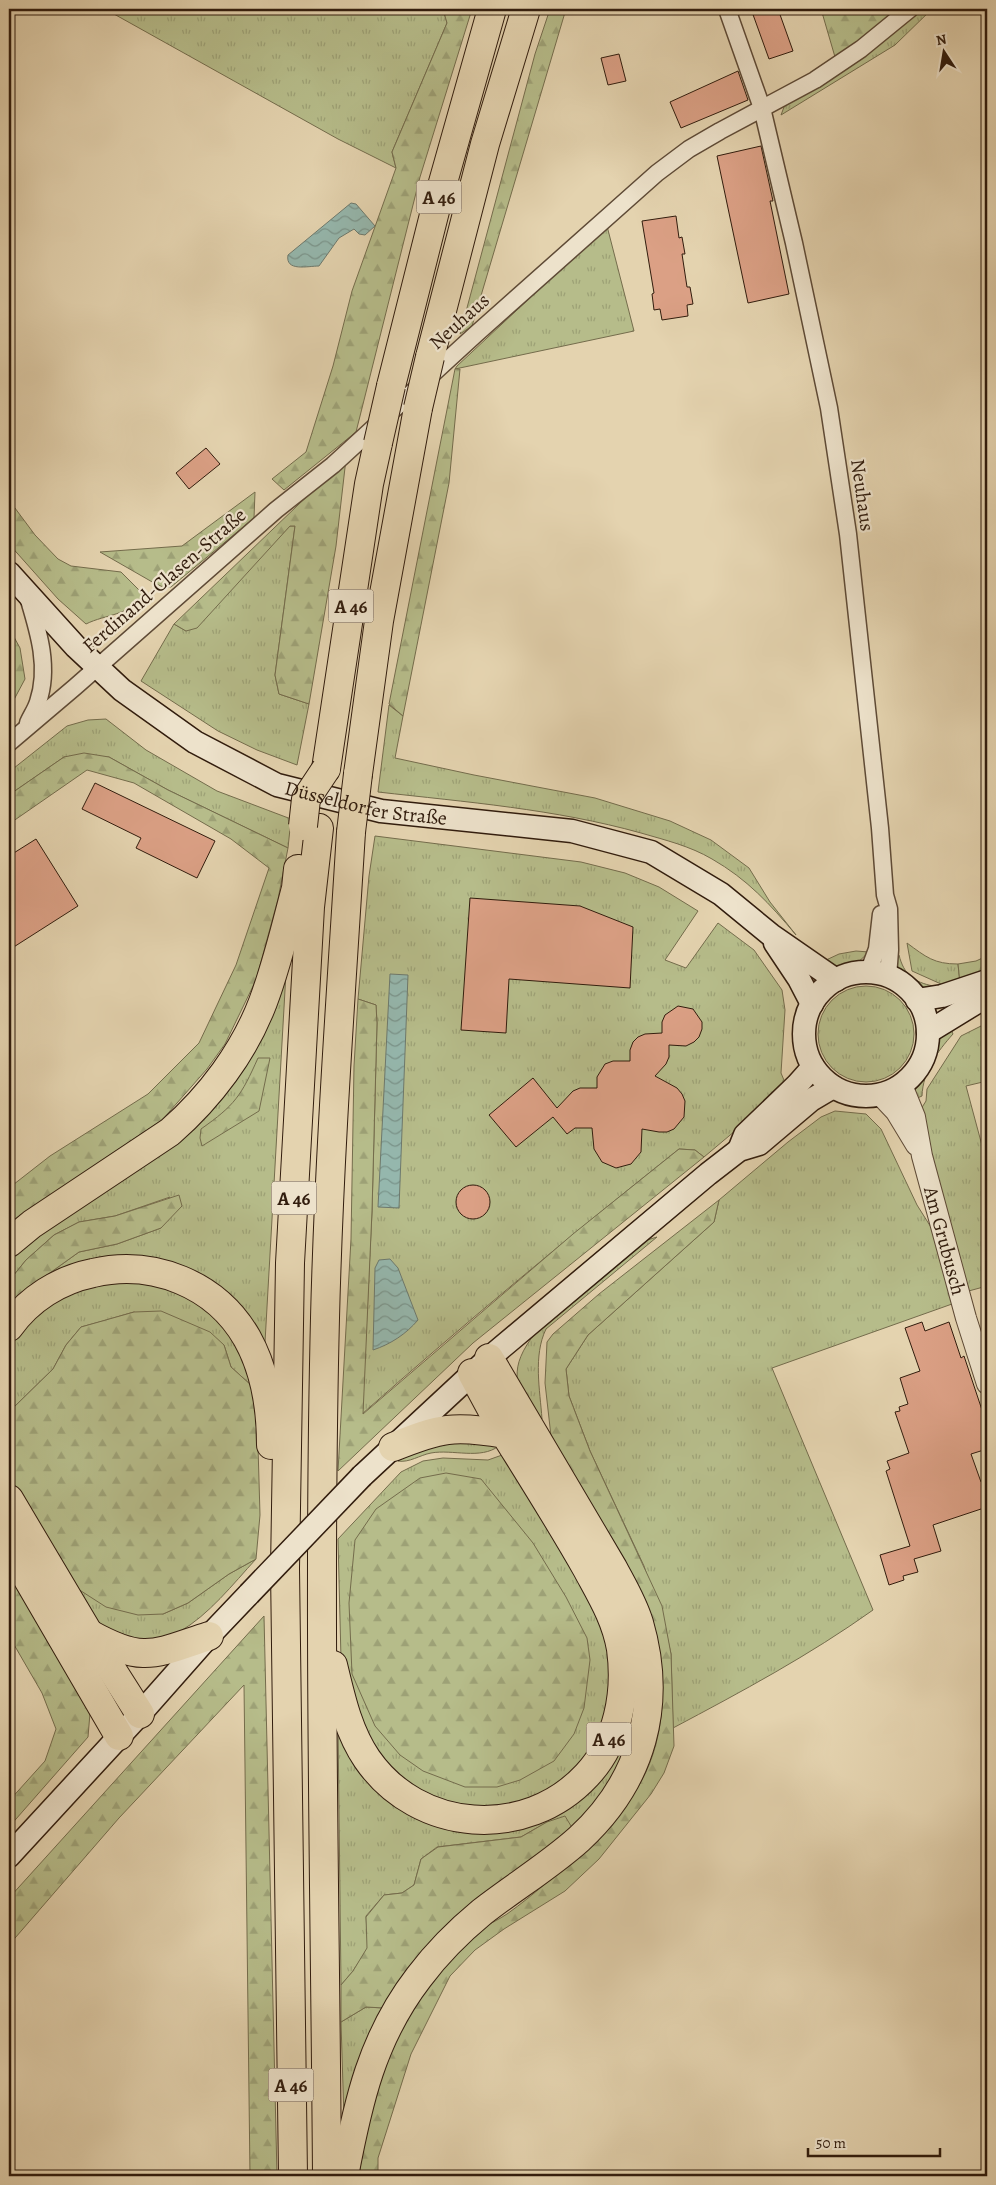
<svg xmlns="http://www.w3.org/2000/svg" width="996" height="2185" viewBox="0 0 996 2185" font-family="Alegreya,serif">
<defs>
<pattern id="grass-tufts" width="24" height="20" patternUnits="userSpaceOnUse" patternTransform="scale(1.25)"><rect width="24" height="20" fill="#b6bc8a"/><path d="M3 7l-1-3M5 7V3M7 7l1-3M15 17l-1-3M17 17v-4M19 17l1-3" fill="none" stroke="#9da176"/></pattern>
<pattern id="forest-firs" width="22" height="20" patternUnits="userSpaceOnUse" patternTransform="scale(1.25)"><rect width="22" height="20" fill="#b6bc8a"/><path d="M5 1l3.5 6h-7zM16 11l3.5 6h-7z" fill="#9da176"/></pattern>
<pattern id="water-waves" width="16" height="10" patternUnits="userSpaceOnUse" patternTransform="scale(1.25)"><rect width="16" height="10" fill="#95b7ad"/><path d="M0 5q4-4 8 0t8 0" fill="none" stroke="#7a948b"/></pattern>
</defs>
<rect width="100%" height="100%" fill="#e4d3af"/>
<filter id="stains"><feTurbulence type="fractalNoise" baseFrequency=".004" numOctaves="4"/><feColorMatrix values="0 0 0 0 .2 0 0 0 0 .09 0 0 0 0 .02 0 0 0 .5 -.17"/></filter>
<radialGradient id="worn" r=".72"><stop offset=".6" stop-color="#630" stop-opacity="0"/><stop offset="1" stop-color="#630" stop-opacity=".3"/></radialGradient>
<g fill="url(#grass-tufts)" stroke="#746c4c">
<path d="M105 9H443L447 23 392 152 396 168 338 139Z"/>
<path d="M921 9H932L895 45 781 115 784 107 792 100 837 75 878 46Z"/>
<path d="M607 226 634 331 455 369 457 366Z"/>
<path d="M290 526H295L275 675 279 694 309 704 297 765 257 750 218 731 141 681 174 624 186 631Z"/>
<path d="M389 705 403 716 395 758 474 775 595 798 670 821 711 840 749 868 770 902 796 935C770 904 747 879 712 859 690 846 665 840 641 833 555 809 466 802 378 792Z"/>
<path d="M106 719 146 750 217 791 291 819 288 848 168 790 109 757H64L9 795V772L67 726 88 720Z"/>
<path d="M375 836 581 862 625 873 659 887 698 911 665 960 686 968 718 923 754 950 782 990 785 1010 781 1073 786 1085 754 1115 704 1157 695 1150 679 1149C571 1235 465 1323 362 1414L372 1212 377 1023 376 1005 358 999 369 876Z"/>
<path d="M907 943C926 957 934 964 958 964L960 983 943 990 941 984 912 971Z"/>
<path d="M856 951 869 952 854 966H831L824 961 839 954Z"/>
<path d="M287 955 264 1360 185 1273 40 1280 79 1252 117 1244 161 1228 170 1197 115 1216 79 1222 54 1235 26 1260 9 1281V1252L151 1156Z"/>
<path d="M899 955C904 975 914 982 933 986L936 991C911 988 897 982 895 956Z"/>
<circle cx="866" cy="1034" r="48"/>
<path d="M948 1022 953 1034C937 1052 923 1071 922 1096L915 1099 913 1090 924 1069 935 1037Z"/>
<path d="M987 1023V1081L966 1086 987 1164V1286L965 1292 921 1109 926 1101 927 1089 961 1036Z"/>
<path d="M835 1111 866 1114 881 1129 917 1205 934 1232 952 1304 772 1368 873 1610C810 1655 741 1692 673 1728L671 1654 667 1636 644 1566 590 1451 569 1396 566 1369 588 1335 714 1222 719 1200 788 1142 821 1117Z"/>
<path d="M657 1237 546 1329C533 1356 540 1390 542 1419L532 1424C516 1384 507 1369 536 1332L644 1241Z"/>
<path d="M109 1278 188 1292 240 1342 252 1386 231 1367 224 1345 134 1312 103 1321 81 1327 66 1345 53 1369 11 1410 9 1416V1347L15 1333 42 1303Z"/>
<path d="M436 1438 499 1446C480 1460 453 1449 431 1453 420 1455 409 1463 398 1461Z"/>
<path d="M505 1454 585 1588 612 1655 609 1715 585 1762 540 1798 478 1810 437 1802 397 1781 365 1745 341 1659 338 1539 401 1472 423 1461 443 1458 488 1460Z"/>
<path d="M256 1559C233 1584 209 1615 179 1632 169 1638 157 1641 146 1646L95 1628 78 1589 163 1614 188 1603 229 1574Z"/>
<path d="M641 1694 623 1770 574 1831 547 1822 521 1837 437 1847 421 1859 414 1885 402 1893 384 1895 366 1916 368 1948 353 1971 341 1985 338 1724 420 1813 544 1811 622 1722Z"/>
<path d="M366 2007 384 2008 344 2119 341 2022Z"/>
</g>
<g fill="url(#forest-firs)" stroke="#746c4c">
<path d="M443 9H472L420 177 356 432 284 490 272 479 306 452 333 366 352 291 396 168 392 152 447 23Z"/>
<path d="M550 9H566L472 326 460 334 535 54Z"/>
<path d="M821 9H899L871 32 835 57Z"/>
<path d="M455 369H460L449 483 403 716 389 704Z"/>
<path d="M346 459 336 546 309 704 279 694 275 675 295 526H290L197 628 186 631 174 624Z"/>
<path d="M255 492 254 518 171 587H163L154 583 100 552 182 546Z"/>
<path d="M9 500 35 535 58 559 71 566 121 572 144 595C129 616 106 614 86 624L58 599 9 544Z"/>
<path d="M9 628 20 648 25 679 9 709Z"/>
<path d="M84 753 109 757 168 790 288 848 278 899 256 980 225 1044 207 1069 162 1120 9 1223V1188L50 1156 148 1094 199 1043 236 965 269 868 231 839 134 783 87 770 9 824V795L64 757Z"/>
<path d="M987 956V973L960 983 958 964 976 961Z"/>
<path d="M358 999 376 1005 377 1023 372 1211 363 1414 573 1234 679 1149 695 1150 704 1157 473 1343 338 1471 351 1239 354 1066Z"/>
<path d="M258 1058H270L259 1111 202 1146 200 1138 201 1129C235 1105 241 1096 258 1058Z"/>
<path d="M179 1195 182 1206 161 1228 117 1244 79 1252 40 1280 9 1308V1281L26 1260 54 1235 79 1222 115 1216Z"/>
<path d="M719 1200 714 1222 588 1335 566 1369 569 1396 590 1451 662 1606 671 1654 674 1746 664 1773 651 1794 599 1859 565 1891 504 1929 475 1950 450 1976 411 2054 378 2158V2176H359C367 2113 386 2041 423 1989 432 1976 466 1940 478 1931 487 1925 498 1920 507 1914 535 1894 563 1869 587 1845 599 1833 613 1821 624 1807 659 1765 669 1706 658 1654L552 1445 545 1383 547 1342 553 1334 599 1294Z"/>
<path d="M161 1311 210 1332 224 1345 231 1367 252 1386 257 1412 260 1515 256 1559 229 1574 188 1603 163 1614 138 1615 106 1607 78 1589 14 1494 9 1472V1416L11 1410 53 1369 66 1345 81 1327 134 1312Z"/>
<path d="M446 1473 481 1479 533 1543 566 1597 587 1638 590 1660 584 1708 574 1734 554 1761 520 1780 497 1787H465L423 1771 400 1755 375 1726 352 1674 349 1603 355 1540 376 1509 420 1478Z"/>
<path d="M9 1568 90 1713 88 1737 9 1827V1801L45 1761 56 1729 42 1693 9 1636Z"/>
<path d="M264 1616 277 2176H250L244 1685 119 1818 9 1945V1898Z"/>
<path d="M565 1816 574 1831C530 1862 482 1891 443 1929 419 1952 402 1981 384 2008L366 2007 341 2022V1985L353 1971 367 1948 366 1917 384 1895 402 1893 414 1885 421 1859 438 1847 521 1837 547 1822Z"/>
</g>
<g fill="url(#water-waves)" stroke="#6d796d">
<path d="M351 203 356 204 375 226 365 235 359 234 354 229 339 238 319 266C308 266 285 272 288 255Z"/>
<path d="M390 974 408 975 399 1208 378 1207Z"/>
<path d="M390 1259 398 1268 418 1320C406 1334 391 1344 373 1350L375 1268 379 1260Z"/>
</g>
<g fill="#dba085" stroke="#311c0d">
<path d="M751 9H778L793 51 769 59Z"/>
<path d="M619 54 626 81 608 85 601 58Z"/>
<path d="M738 71 748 100 681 128 670 102Z"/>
<path d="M761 146 773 201H770L789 294 748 303 717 156Z"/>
<path d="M676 216 679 238 682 237 685 254H682L687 287H690L693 304 687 305 688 316 662 320 660 309 654 310 652 294 654 293 642 221Z"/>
<path d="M206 448 220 464 189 489 176 473Z"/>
<path d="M95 783 215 841 197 878 136 848 141 838 82 809Z"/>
<path d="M36 839 78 906 9 950V856Z"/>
<path d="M470 898 580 906 633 927 630 988 509 979 506 1033 461 1030Z"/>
<path d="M678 1006 693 1009 702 1022V1029L699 1037 694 1042 686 1046 669 1045V1057L666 1064 655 1076 677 1088 682 1094 685 1101 684 1117 674 1129 667 1132H659L642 1129 641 1152 631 1164 616 1168 602 1162 594 1149 592 1128H575L567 1134 553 1117 516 1147 489 1115 533 1078 557 1108 573 1091 580 1088H597V1077L605 1064 613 1061H630V1050L633 1042 638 1037 645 1034 662 1033V1022L665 1015Z"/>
<circle cx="473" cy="1202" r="17"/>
<path d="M922 1322 925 1331 949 1322 961 1358 964 1356 987 1425V1449L971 1454 981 1482 987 1481V1507L933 1525 941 1551 914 1559 918 1572 903 1576 904 1580 889 1585 880 1555 910 1546 886 1471 890 1469 887 1461 909 1453 895 1412 900 1411 899 1407 908 1404 900 1378 920 1371 905 1328Z"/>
</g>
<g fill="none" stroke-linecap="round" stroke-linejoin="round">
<g stroke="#5e4a36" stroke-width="19">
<g id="minor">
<path d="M727 9 762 108 794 243 829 408 848 534 880 828 885 895 889 909 890 950 888 977"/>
<path d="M28 723C31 716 36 709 38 702 50 667 38 630 28 597"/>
<path d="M9 743 75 687 276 510 333 465 476 334 657 173 689 149 720 131 815 80 861 49 910 9"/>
<path d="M868 973 877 949 881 914"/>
</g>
</g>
<g stroke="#5e4a36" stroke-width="22">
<g id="tertiary">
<path id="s1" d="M902 1085 915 1117 922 1156 966 1318 987 1384"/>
<path d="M880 1095 896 1112 916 1145"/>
</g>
</g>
<g stroke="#311c0d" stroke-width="25">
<g id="secondary">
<path id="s2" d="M9 573 76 647 122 690 195 742 277 785 381 811 572 831 651 852 721 894 771 935 836 980"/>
<path d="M775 943 799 979 812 1004"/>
<circle cx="866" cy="1034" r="62"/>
<path d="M917 1000 942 996 987 981"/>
<path d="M928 1032 987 996"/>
<path d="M739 1150 745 1135 797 1085 813 1067"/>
<path d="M362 1476 489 1358 708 1174 739 1150 759 1144 811 1100 833 1087"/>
<path d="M9 1856 140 1714 209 1636 249 1594"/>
</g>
</g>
<g stroke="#311c0d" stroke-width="30">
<g id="motorway">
<path d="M430 357 485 144 526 9"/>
<path d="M391 386 436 207 492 9"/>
<path d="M326 769 369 484 378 443"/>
<path d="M358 774 379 621 418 408"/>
<path d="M9 1243 32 1224 170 1132C210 1097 244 1052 263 1002 277 965 286 926 296 888L298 869"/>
<path d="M9 1327C29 1299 59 1280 93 1273 153 1259 216 1284 247 1338 265 1370 271 1409 271 1445"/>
<path d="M472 1373 505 1434"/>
<path d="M9 1499 88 1632 140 1714"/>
<path d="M9 1547 119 1736"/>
<path d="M90 1634C144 1664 154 1654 209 1636"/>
<path d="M333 1665C341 1698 348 1731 367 1759 418 1833 526 1841 587 1775 618 1742 627 1693 621 1649 616 1619 601 1595 587 1569 561 1523 533 1479 505 1434 454 1425 440 1428 393 1447"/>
<path d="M293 2176 285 1569 290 1263 310 907 319 828"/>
<path d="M327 2176C325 1890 318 1604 325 1318 329 1156 341 994 351 832"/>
<path d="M344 2176C358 2102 372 2038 419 1977 437 1953 459 1931 482 1912 514 1887 549 1866 579 1839 642 1781 663 1705 639 1623 633 1603 622 1585 613 1568L489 1358"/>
</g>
</g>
<use href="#minor" stroke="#ede2cb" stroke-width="16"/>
<use href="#tertiary" stroke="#ede2cb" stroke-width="20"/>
<use href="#secondary" stroke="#ede2cb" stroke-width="22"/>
<use href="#motorway" stroke="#e4d3af" stroke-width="28"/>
<g stroke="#311c0d" stroke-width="25" stroke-linecap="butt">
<path id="secondary-bridge" d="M249 1594 362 1476"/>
</g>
<g stroke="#311c0d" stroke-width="30" stroke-linecap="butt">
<g id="motorway-bridge">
<path d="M418 408 430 357"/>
<path d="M378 443 391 386"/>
<path d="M303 826 306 799 326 769"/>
<path d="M351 832 358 774"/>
</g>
</g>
<use href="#secondary-bridge" stroke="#ede2cb" stroke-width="22"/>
<use href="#motorway-bridge" stroke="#e4d3af" stroke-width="28"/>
</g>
<g text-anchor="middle" stroke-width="4.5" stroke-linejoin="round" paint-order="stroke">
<g fill="#ede2cb" stroke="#695746" stroke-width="1">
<rect x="416.5" y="180.5" width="45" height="33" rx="4"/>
<rect x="328.5" y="589.5" width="45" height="33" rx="4"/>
<rect x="271.5" y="1181.5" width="45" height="33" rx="4"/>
<rect x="586.5" y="1722.5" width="45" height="33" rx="4"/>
<rect x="268.5" y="2068.5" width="45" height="33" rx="4"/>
</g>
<g font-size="19" font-weight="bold" fill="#311c0d">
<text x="439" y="204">A 46</text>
<text x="351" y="613">A 46</text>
<text x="294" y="1205">A 46</text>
<text x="609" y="1746">A 46</text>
<text x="291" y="2092">A 46</text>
</g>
<g font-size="20" fill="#311c0d" stroke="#ede2cb">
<text transform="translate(459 321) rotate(-42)" y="7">Neuhaus</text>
<text transform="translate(863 495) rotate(82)" y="7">Neuhaus</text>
<text transform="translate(164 580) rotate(-41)" y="7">Ferdinand-Clasen-Straße</text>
<text dy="7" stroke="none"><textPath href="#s2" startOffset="436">Düsseldorfer Straße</textPath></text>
<text dy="7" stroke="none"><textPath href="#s1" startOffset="162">Am Grubusch</textPath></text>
</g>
</g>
<rect width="996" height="2185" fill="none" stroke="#e4d3af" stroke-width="30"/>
<rect x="10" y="10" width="976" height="2165" fill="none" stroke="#311c0d" stroke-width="2.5"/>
<rect x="15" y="15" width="966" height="2155" fill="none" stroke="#311c0d"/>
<g transform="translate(944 52) rotate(348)" stroke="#ede2cb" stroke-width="4" paint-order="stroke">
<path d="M0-4L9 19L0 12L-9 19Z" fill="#311c0d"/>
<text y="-8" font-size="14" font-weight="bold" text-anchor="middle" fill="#311c0d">N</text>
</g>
<path d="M808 2148v8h132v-8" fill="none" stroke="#311c0d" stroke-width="2.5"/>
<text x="816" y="2148" font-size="15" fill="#311c0d" stroke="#ede2cb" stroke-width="4" paint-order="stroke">50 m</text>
<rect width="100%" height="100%" filter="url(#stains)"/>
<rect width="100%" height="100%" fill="url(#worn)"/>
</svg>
